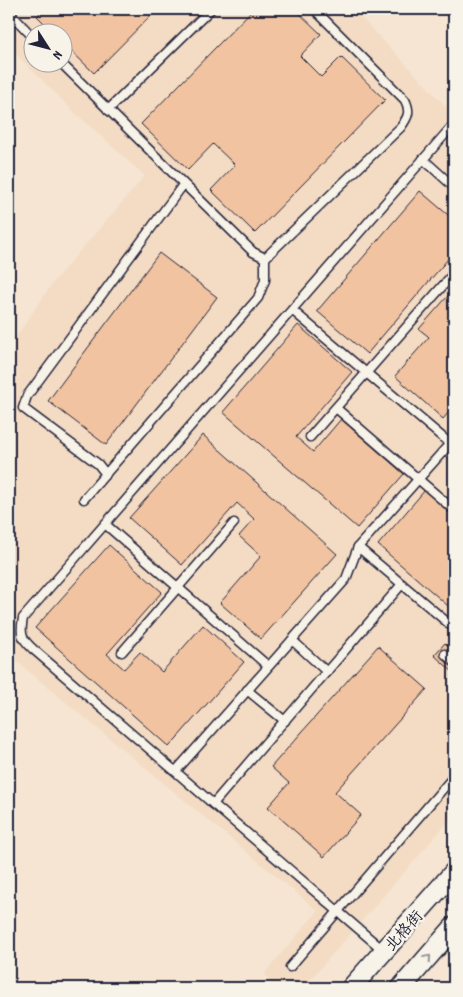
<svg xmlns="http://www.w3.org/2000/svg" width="463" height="997" viewBox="0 0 463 997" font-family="Dekko,'LXGW WenKai TC',sans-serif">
<rect width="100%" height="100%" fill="#f5e5d2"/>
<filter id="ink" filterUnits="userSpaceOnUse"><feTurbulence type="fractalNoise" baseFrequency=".02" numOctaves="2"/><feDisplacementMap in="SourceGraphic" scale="10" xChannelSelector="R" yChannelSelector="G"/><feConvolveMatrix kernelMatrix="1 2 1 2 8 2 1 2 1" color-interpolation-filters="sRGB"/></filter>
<g filter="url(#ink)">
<path fill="#f4dbc3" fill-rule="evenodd" d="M9 9H353L454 115V815L303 988H274L265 973 318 911 9 655V347L55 280 145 176 68 106 9 47ZM32 32H62V62H32Z"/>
<g fill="#f1c3a0" stroke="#22223b">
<path d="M44 9H157L94 73 62 42V32H53L37 16Z"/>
<path d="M253 9H295L321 34 300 56 321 77 341 57 385 100 255 233 211 190 235 165 213 144 188 170 141 124Z"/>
<path d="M420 191 454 220V252L367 354 317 311Z"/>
<path d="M159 253 217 297 106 445 48 401Z"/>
<path d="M454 289V406L443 419 395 376 429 337 419 329Z"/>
<path d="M298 325 352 372 296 437 313 452 341 419 404 474 357 528 223 412Z"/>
<path d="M203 435 337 554 261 639 220 603 261 556 239 536 254 519 237 503 182 565 129 518Z"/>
<path d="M425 490 454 515V611L378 545Z"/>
<path d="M109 545 162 592 107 654 124 669 140 652 162 672 203 625 244 662 169 747 35 628Z"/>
<path d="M445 643 454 652V673L434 655Z"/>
<path d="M378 646 427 689 335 792 361 815 324 857 268 807 289 783 271 767Z"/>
</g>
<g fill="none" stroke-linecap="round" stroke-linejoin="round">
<g stroke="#22223b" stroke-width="11">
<g id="service">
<path d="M9 12 32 36"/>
<path d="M60 62 253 252 265 258"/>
<path d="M108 110 211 9"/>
<path d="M423 159 454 187"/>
<path d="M292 310 454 447"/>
<path d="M336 408 454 510"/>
<path d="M310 437 454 273"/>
<path d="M106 474 98 464 23 408 27 396 183 185"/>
<path d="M84 499 258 298 265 280V258L401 127C408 117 411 112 405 100L314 9"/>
<path d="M105 524 268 666"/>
<path d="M358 547 454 628"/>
<path d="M292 640 327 672"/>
<path d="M122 652 234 523"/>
<path d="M445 654 454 662"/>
<path d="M247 690 285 721"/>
<path d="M176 771 346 579 358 547 454 439"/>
<path d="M213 804 402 584"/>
<path d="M383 950 33 649C21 638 20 634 23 618L454 124"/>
<path d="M290 967 454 776"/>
</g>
</g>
<g stroke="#22223b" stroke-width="22">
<g id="tertiary">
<path d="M351 988 454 872"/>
<path d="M401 988 454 927"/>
</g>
</g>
<use href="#service" stroke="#f7f3e8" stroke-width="8"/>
<use href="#tertiary" stroke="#f7f3e8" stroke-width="19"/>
</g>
<defs><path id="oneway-chevron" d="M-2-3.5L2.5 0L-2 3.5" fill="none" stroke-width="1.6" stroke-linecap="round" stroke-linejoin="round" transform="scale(1.25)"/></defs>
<use stroke="#97959a" href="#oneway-chevron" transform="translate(428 958) rotate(-49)"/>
</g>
<g text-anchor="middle" stroke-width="5" stroke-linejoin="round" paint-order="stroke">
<g font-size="16" fill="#22223b" stroke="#f7f3e8">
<text transform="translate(403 930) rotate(-48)" y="6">北格街</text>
</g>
</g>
<rect width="463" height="997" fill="none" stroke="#f7f3e8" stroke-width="30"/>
<rect x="15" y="15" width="433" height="967" fill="none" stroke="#22223b" stroke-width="2" filter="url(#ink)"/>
<g transform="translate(48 48) rotate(126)"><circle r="24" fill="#f7f3e8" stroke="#a29fa3"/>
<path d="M0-4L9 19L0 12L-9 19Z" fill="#22223b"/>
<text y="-8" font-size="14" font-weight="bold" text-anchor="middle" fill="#22223b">N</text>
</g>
</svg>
